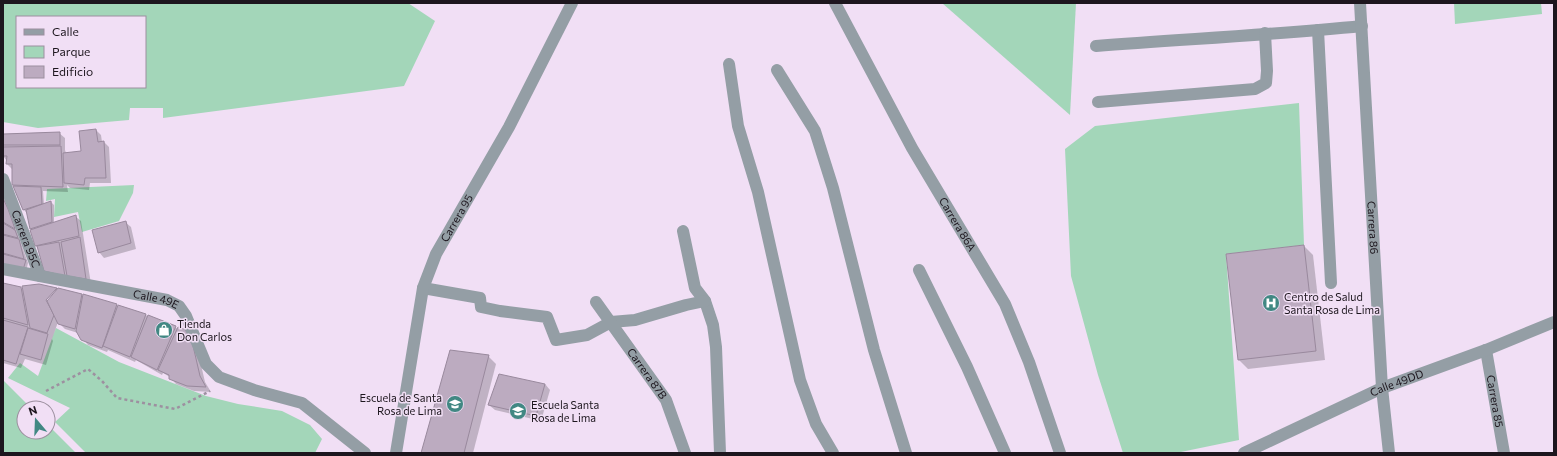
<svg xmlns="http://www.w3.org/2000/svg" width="1557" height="456" viewBox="0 0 1557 456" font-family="Commissioner,sans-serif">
<rect width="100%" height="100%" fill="#f1dff5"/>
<g fill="#a3d6b9" fill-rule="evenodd">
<path d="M3 3H408L435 21 404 86 163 118V108H130L129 120 38 128 3 122ZM17 17H145V87H17Z"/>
<path d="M942 3H1076L1070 115Z"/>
<path d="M1454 3H1541L1542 14 1455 24Z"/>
<path d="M1299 103 1304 245 1226 254 1239 440 1176 453H1123L1098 375 1071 276 1065 149 1095 126Z"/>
<path d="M134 185 133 193 119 221 82 232 78 212 54 217 55 199 46 201 47 189Z"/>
<path d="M56 328 119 362 206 396 238 404 282 411 310 425 322 439 315 453H86L55 422 70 408 8 378 20 363 38 376Z"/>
<path d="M4 381 31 408H24V432H48V425L76 453H3Z"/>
</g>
<g fill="#0003" fill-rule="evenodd">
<path d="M96 130 101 135 102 142H104L109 147 111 183H90L89 190 70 188 67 185 68 192 43 191 44 205 51 202 54 205V223L75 216 81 221 91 284 70 281 36 246 27 213 24 210 13 185V170L7 164V161L3 156V135L59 133 65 138V150L66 153 82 152Z"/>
<path d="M3 193 28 263 26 272 3 265Z"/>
<path d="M125 222 131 227 136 249 104 258 99 252Z"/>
<path d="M1304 246 1313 255 1325 360 1248 369 1239 360Z"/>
<path d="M3 284 20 288 24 291 39 285 81 294 83 297 116 305 118 307 146 315 148 317 175 327 196 343 205 382 211 392 194 391 176 384 170 377 163 373 162 375 136 360 135 362 108 350 107 352 88 345 78 333 65 329 58 322 52 339 53 341 46 365 25 359 21 368 3 363ZM55 291 56 292 46 303 45 300Z"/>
<path d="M488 356 496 364 473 453H422Z"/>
<path d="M545 384 550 390 541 421 495 410 489 405Z"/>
</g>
<g fill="#bcabc0" stroke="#99899d">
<path d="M96 129 98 142 104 141 106 178H85L84 185 64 183 63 153 81 151 79 131Z"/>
<path d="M60 132V145H3V134Z"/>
<path d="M61 146 63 187 12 185V164H6L7 156H3V147Z"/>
<path d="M13 186 41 187 42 204 23 210Z"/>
<path d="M3 198 8 209 15 229 3 222Z"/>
<path d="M51 201 52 222 30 229 26 210Z"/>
<path d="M76 215 79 236 35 246 30 230Z"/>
<path d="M126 221 131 243 98 253 92 230Z"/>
<path d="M3 223 15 230 18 238 3 234Z"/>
<path d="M3 235 19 239 24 259 3 253Z"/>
<path d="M80 237 86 279 67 276 61 242Z"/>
<path d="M59 242 65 276 44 271 37 246Z"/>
<path d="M1304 245 1316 351 1238 360 1226 254Z"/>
<path d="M3 254 26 260 23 270 3 264Z"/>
<path d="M3 283 21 287 28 325 3 318Z"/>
<path d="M39 284 57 288 46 300 54 315 47 333 30 328 22 286Z"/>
<path d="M58 288 82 294 75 329 58 324 47 301Z"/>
<path d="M83 294 117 304 102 348 81 340 76 331Z"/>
<path d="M118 305 146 314 130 357 103 346Z"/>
<path d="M148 315 176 326 157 370 131 357Z"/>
<path d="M3 320 28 327 16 364 3 360Z"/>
<path d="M178 327 184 329 191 337 200 376 206 387 187 386 169 379V375L158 370Z"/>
<path d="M28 328 48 334 41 360 20 354Z"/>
<path d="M450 350 489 355 464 453H421Z"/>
<path d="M499 374 545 384 536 416 488 405Z"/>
</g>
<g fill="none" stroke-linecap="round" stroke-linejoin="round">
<path stroke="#9d90a0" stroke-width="2.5" stroke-dasharray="3 3" stroke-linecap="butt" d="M46 391 88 369 102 381 117 398 175 409 210 391"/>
<g stroke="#949ea5" stroke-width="12">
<path d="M1318 30 1331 283"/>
<path d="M1096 46C1185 39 1273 35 1362 26"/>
<path d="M1098 102 1255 89 1266 83 1267 71 1265 33"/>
</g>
<g stroke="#949ea5" stroke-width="12">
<path id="s1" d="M835 3 912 148 1005 304 1029 362 1060 453"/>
<path id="s2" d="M1360 3 1382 388 1389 453"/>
<path d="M729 64 738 126 758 192 800 380 816 424 833 453"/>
<path d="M777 70 815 131 833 188 874 350 906 453"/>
<path id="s3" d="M3 179 40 276"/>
<path d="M683 231 695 288 705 301 713 325 716 347 720 453"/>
<path id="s4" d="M3 269 167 300 179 306 186 316 206 364 219 377 254 390 302 403 365 453"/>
<path d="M919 270 967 367 1005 453"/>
<path d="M423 288 480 298 481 307 500 311 547 317 556 340 587 335 611 322 635 320 686 305 705 301"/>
<path id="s5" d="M596 302 666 400 685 453"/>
<path id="s6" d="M1486 350 1504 453"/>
<path id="s7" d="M396 453 423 288 436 254 509 127 572 3"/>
<path id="s8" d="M1244 453 1382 388 1486 350 1554 322"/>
</g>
</g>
<defs>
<g id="hospital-disc" transform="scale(0.9)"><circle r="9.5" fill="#418883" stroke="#f1dff5"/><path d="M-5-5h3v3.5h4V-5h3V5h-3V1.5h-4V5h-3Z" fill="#fff"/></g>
<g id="shop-disc" transform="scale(0.9)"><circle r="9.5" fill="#418883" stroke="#f1dff5"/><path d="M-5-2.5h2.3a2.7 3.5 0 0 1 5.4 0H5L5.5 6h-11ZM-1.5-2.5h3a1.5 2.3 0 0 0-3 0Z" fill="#fff"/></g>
<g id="school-disc" transform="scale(0.9)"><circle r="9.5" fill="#418883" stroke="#f1dff5"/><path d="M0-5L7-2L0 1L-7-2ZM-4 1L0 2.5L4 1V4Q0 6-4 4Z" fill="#fff"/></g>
</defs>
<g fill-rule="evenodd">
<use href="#hospital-disc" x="1271" y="303"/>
<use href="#shop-disc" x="164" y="330"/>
<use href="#school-disc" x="455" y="404"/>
<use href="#school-disc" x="518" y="411"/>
</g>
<g text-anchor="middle" stroke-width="3" stroke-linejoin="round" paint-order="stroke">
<g font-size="11" fill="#1d161e" stroke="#f1dff5">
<text dy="4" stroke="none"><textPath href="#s7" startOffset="245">Carrera 95</textPath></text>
<text dy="4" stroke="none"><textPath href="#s1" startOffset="253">Carrera 86A</textPath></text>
<text dy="4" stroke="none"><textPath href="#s2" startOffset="225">Carrera 86</textPath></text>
<text dy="4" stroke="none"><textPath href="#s3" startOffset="64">Carrera 95C</textPath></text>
<text dy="4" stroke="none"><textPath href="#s4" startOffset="156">Calle 49E</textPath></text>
<text dy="4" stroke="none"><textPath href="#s5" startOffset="88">Carrera 87B</textPath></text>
<text dy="4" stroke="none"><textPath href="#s8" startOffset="168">Calle 49DD</textPath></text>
<text dy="4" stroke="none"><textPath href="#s6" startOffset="52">Carrera 85</textPath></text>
</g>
<g font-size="11" fill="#1d161e" stroke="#f1dff5" text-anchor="start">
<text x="1284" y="301">Centro de Salud<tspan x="1284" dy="13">Santa Rosa de Lima</tspan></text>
<text x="177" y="328">Tienda<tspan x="177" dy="13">Don Carlos</tspan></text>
<text x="442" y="402" text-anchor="end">Escuela de Santa<tspan x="442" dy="13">Rosa de Lima</tspan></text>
<text x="531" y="409">Escuela Santa<tspan x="531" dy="13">Rosa de Lima</tspan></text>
</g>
</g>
<rect width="1557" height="456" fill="none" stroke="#1d161e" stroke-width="8"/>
<rect x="16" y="16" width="130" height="72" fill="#f1dff5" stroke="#9c8f9f"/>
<rect x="24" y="29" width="20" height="6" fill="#949ea5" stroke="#9c8f9f"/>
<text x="52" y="36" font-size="12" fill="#1d161e">Calle</text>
<rect x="24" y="46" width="20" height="12" fill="#a3d6b9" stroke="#9c8f9f"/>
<text x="52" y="56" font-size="12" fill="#1d161e">Parque</text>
<rect x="24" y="66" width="20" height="12" fill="#bcabc0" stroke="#9c8f9f"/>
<text x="52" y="76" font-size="12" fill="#1d161e">Edificio</text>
<g transform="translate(36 420) rotate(341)"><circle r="19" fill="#f1dff5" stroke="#9c8f9f"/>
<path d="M0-3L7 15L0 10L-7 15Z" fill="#418883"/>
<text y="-6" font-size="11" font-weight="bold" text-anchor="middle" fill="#1d161e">N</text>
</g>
</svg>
